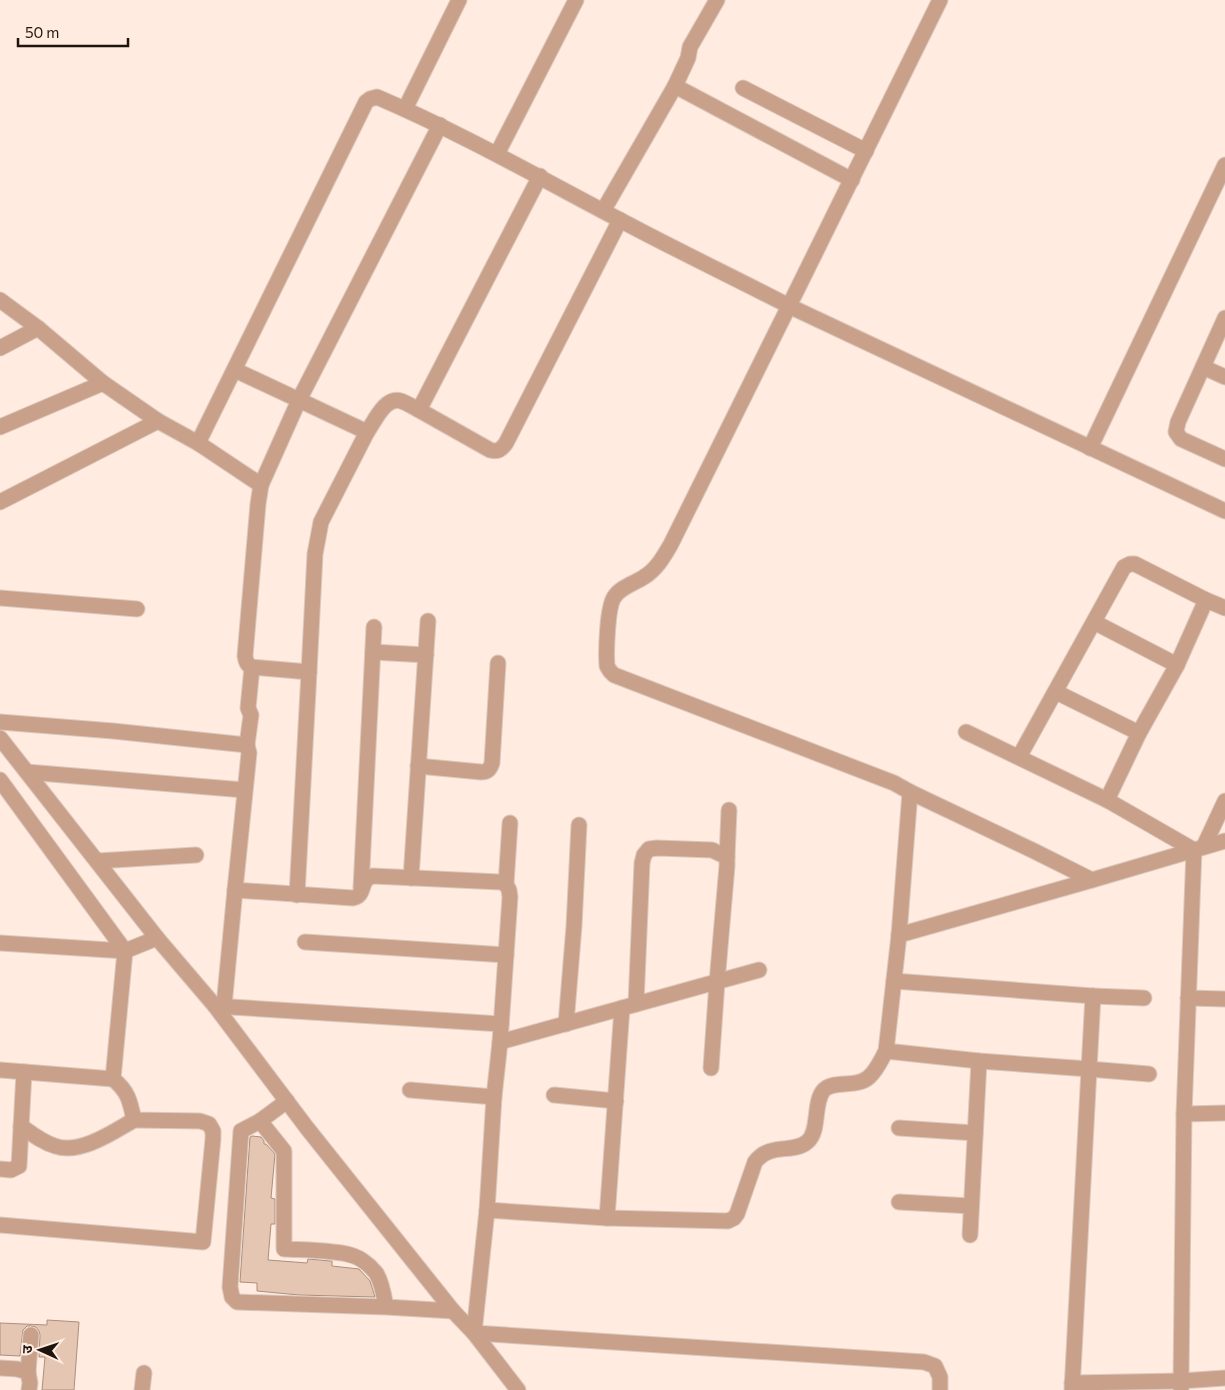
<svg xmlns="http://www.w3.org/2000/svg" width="1225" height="1390" viewBox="0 0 1225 1390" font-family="Commissioner,'Noto Sans Devanagari',sans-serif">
<rect width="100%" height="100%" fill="#ffebe0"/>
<g fill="#e5c6b3" stroke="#ac8f7d">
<path d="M252 1136 261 1137 264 1141V1144H266L275 1154 271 1198 275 1199V1224H271L268 1260 307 1263 308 1259 330 1261H332V1266L359 1269 370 1281 375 1297 299 1295 257 1291V1283L240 1282 250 1137Z"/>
<path d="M47 1320 79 1322 74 1390H42L45 1357H39L40 1335 39 1331 36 1327 31 1326H27L23 1330 20 1356 0 1355V1323L47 1325Z"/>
</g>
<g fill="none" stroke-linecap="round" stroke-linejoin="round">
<g stroke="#dbc9be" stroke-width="17">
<g id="minor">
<path d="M940 0 789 306 1225 511"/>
<path d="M675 86 852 180"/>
<path d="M743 88 866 151"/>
<path d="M405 109 459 0"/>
<path d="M440 125 299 400 367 432C375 421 385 396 401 401 407 403 413 407 419 410L540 176"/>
<path d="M497 154 576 0"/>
<path d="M603 211 675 86 688 58 690 47 717 0"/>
<path d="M0 300 38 328"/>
<path d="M1225 318 1178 422 1176 432 1181 439 1225 459"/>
<path d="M0 348 38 328 103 383"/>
<path d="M1203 367 1225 377"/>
<path d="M235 370 299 400 261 485 198 443 366 102 370 99 377 97C461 133 540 178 620 220 676 250 733 277 789 306L671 544C664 556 657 569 644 577 635 583 621 587 615 596 607 605 606 652 607 666L610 671 614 675 894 783 910 792 899 935"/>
<path d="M419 410 490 450C498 452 501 450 506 443L620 220"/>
<path d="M0 427 103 383 158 421"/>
<path d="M1090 448 1225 165"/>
<path d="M261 485 258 504 245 656C246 662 247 665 252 667L309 672"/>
<path d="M0 502 158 421 198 443"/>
<path d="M0 598 137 609"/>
<path d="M1094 622 1177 665"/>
<path d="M373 652 426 655"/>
<path d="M252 667 248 708 251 715 247 745 249 753 235 890 353 898C367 895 358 880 373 876L500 882 506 884 509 890 510 897 500 1042"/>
<path d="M1056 692 1139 733"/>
<path d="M0 722 113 731 247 745"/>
<path d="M966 732 1107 800 1194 850 1184 1114 1181 1381 1225 1378"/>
<path d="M0 738 157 938 215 1006 307 1128 453 1311 474 1333 518 1390"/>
<path d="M1019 757 1124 567 1130 564H1135L1206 600 1225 608"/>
<path d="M418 766 481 772C488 772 490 769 492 763L498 663"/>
<path d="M27 772 244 790"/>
<path d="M0 780 125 951 113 1079C128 1091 130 1101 134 1120L200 1121 209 1124 213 1131V1139L203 1242 0 1225"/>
<path d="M910 792 1034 851 1092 880"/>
<path d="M1107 800 1139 733 1177 665 1206 600"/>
<path d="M1204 846 1225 801"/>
<path d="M727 857 729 810"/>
<path d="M97 861 196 855"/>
<path d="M411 878 428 621"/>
<path d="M506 884 510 823"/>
<path d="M361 888 374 627"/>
<path d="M297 895 309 672 315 554 321 522 367 432"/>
<path d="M305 942 506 955"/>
<path d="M0 943 125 951 157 938"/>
<path d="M1093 996 1144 998"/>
<path d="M1188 998 1225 999"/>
<path d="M636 1004 642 863 644 855 649 849 657 848 712 850 727 857V866L717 982 711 1068"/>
<path d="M215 1006 501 1024"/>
<path d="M224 1006 235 890"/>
<path d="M566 1024 574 926 579 825"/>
<path d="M886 1051 979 1061 1089 1069 1093 996 894 981"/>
<path d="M0 1070 113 1079"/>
<path d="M410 1090 494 1097"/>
<path d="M554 1095 616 1101"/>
<path d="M1184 1114 1225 1113"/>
<path d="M260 1121 287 1101"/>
<path d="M21 1126C32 1134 42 1142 55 1146 80 1155 113 1132 134 1120"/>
<path d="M899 1128 975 1133"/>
<path d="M0 1169 11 1170 19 1166 24 1072"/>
<path d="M899 1202 971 1206"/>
<path d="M487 1210 494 1097 500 1042 759 970"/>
<path d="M607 1218 622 1008"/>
<path d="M970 1235 979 1061"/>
<path d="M386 1307C384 1296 382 1282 376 1273 369 1264 358 1256 347 1254 327 1250 304 1250 284 1249V1151L260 1121 241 1131 230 1287 232 1297 237 1302 386 1307 453 1311"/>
<path d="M0 1368 17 1369 28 1372 30 1383 29 1390"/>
<path d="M28 1372 31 1335"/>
<path d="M1072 1383 1181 1381V1390"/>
<path d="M142 1390 144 1373"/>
<path d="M940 1390V1377L935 1366 924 1362 474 1333 487 1210 607 1218 728 1221 734 1218 737 1214 755 1162C770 1142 793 1154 807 1142 820 1132 813 1104 823 1091 832 1079 856 1089 869 1077 877 1070 881 1060 886 1051L899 935 1092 880 1225 841"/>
<path d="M1072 1390 1089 1069 1149 1074"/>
</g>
</g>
<use href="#minor" stroke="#c9a18a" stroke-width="15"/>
</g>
<g transform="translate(40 1350) rotate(273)" stroke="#ffebe0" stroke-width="4" paint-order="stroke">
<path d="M0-4L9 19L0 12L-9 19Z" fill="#1f140d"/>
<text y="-8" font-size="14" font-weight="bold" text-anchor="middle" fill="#1f140d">उ</text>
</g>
<path d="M18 38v8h110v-8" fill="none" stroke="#1f140d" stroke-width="2.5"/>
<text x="25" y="38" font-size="15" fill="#1f140d" stroke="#ffebe0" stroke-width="4" paint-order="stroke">50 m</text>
</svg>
